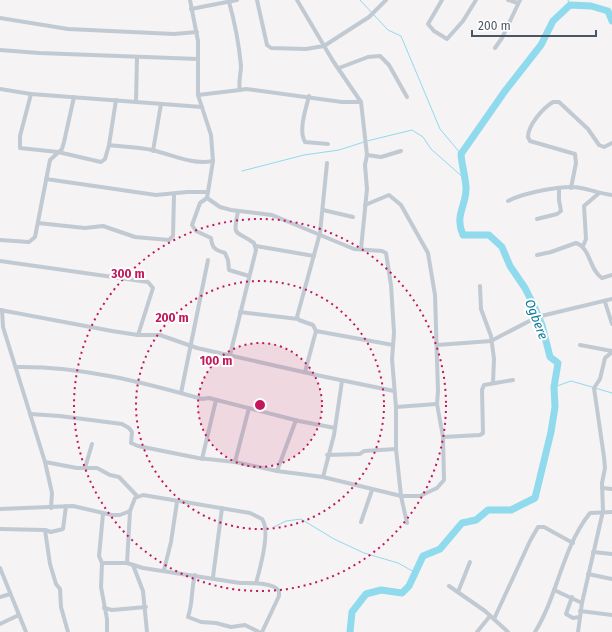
<svg xmlns="http://www.w3.org/2000/svg" width="612" height="632" viewBox="0 0 612 632" font-family="'Fira Sans',sans-serif">
<rect width="100%" height="100%" fill="#f5f3f3"/>
<g fill="none" stroke-linecap="round" stroke-linejoin="round">
<g stroke="#90daee" stroke-width="1">
<path d="M360 0 372 13"/>
<path d="M568 0 570 5"/>
<path d="M374 15 388 30 401 36 440 129 461 154"/>
<path d="M367 141 412 130 423 137 431 149 465 179"/>
<path d="M242 171 304 155 339 150 364 142"/>
<path d="M554 387 571 381 592 387"/>
<path d="M595 388 612 393"/>
<path d="M274 527 286 521 301 519 334 539 364 553 398 563 416 573"/>
</g>
<path stroke="#90daee" stroke-width="7" d="M350 632 352 612 366 594 381 590 402 593 409 586 423 556 440 549 462 523 476 520 488 510H511L535 498 551 432 555 407 554 387 558 363 550 357 542 325 534 306 525 288 510 266 502 247 489 235H463C454 215 467 205 466 187 465 175 462 166 461 154L505 91 541 45 553 21 570 5 591 6 608 11 612 21"/>
<g stroke="#c1cad2" stroke-width="4">
<path d="M190 0 198 41V95L211 135 213 161 207 198 200 203 192 225 196 231 211 238C212 248 215 250 225 253L228 260 229 270 249 276"/>
<path d="M257 0 267 45 271 48 306 49 324 46 369 17 386 0"/>
<path d="M297 0 333 61 361 102 367 155 365 165 367 189 361 249"/>
<path d="M442 0 428 24 434 31 447 39 463 21 476 0"/>
<path d="M508 0 518 3"/>
<path d="M229 2C235 23 239 44 241 66 241 74 238 82 240 90L246 89 342 102H361"/>
<path d="M191 9 237 0"/>
<path d="M0 18 68 29 174 34 197 32"/>
<path d="M495 48 502 38 520 0"/>
<path d="M0 50 39 53 198 59"/>
<path d="M339 68 368 57 380 56 389 65 407 97"/>
<path d="M0 89 31 94 202 107"/>
<path d="M31 94 20 136V148L58 152 101 162 105 159 109 145C123 147 138 147 152 150 173 155 192 165 213 161"/>
<path d="M198 95 240 90"/>
<path d="M309 96C306 109 298 130 305 142L328 144"/>
<path d="M136 101 137 58"/>
<path d="M109 145 116 100"/>
<path d="M153 151 161 104"/>
<path d="M367 155 381 157 401 151"/>
<path d="M46 179 156 195 187 192H208"/>
<path d="M571 188 576 163 575 154 530 141 528 137C528 125 543 108 553 102H559L588 129 599 145 604 147 612 143"/>
<path d="M207 198 220 207 231 210 272 215 354 249 382 251 386 253 391 285 394 333 392 359 396 407V449L401 496 407 523"/>
<path d="M508 201C523 193 565 184 581 188 592 190 601 194 612 195"/>
<path d="M323 210 353 217"/>
<path d="M537 219 557 214 561 211 559 200V189"/>
<path d="M38 223 85 228 103 226 135 237 169 240 173 236 174 195"/>
<path d="M0 240 29 242 35 237 50 160 62 149 64 142 74 97"/>
<path d="M256 246 314 256"/>
<path d="M583 246 586 239 584 206 598 194"/>
<path d="M537 255 551 252 576 243C591 248 589 270 602 278L612 275"/>
<path d="M0 261 148 282 153 288 138 335"/>
<path d="M480 286 481 309 491 336 494 359 493 383"/>
<path d="M605 302 612 324"/>
<path d="M0 310 112 331 138 335H160L197 348 321 376 394 391"/>
<path d="M2 310 3 327 45 462 52 493 51 508"/>
<path d="M240 312 298 319"/>
<path d="M316 331 393 345"/>
<path d="M437 345 491 341 537 317 612 299"/>
<path d="M580 345 612 351"/>
<path d="M230 355 256 250 254 243C234 229 233 238 238 211"/>
<path d="M17 367C80 366 142 382 202 399L209 398 299 421 335 428"/>
<path d="M305 372 316 331 313 325 299 320 297 317 320 233 327 163"/>
<path d="M181 393 208 260"/>
<path d="M396 407 437 404"/>
<path d="M30 414 60 416 122 424 129 428 132 432 131 443 138 446 198 458 235 462 277 471"/>
<path d="M296 420 277 471 323 477 401 496H420L437 488 444 480 443 437 437 404 438 391 435 295 428 253 401 205 389 195 365 205"/>
<path d="M443 437 480 435 483 433 482 390 484 385 513 380"/>
<path d="M327 455 360 454 364 451 396 449"/>
<path d="M202 459 216 400"/>
<path d="M45 462 77 468H97L110 475 119 477 137 496"/>
<path d="M235 462 249 408"/>
<path d="M85 468 92 444"/>
<path d="M323 477 334 435 342 381"/>
<path d="M602 488 612 489"/>
<path d="M0 509 73 506 112 515H120L130 511 135 498 143 495 250 513 262 519C271 530 260 569 256 583"/>
<path d="M103 514 99 556 102 563 101 587 107 619V632"/>
<path d="M361 522 372 490"/>
<path d="M0 529 45 530 51 532 63 529 66 506"/>
<path d="M45 530 50 564 56 584 60 589 61 607 68 632"/>
<path d="M593 552 612 554"/>
<path d="M102 563H127L143 568 240 583C250 583 274 582 279 591V596L262 632"/>
<path d="M127 563 130 511"/>
<path d="M133 565 143 591 147 632"/>
<path d="M0 568 26 632"/>
<path d="M164 570 171 542 177 502"/>
<path d="M588 574 612 579"/>
<path d="M195 575C191 589 193 603 188 617L201 622 216 623 231 627 245 625 259 632"/>
<path d="M213 577 222 508"/>
<path d="M449 586 485 611 508 632"/>
<path d="M554 590 582 603"/>
<path d="M458 592 470 562"/>
<path d="M0 597 10 594"/>
<path d="M572 597 566 614 573 618 580 617"/>
<path d="M104 608 112 610 146 607"/>
<path d="M580 611 612 615"/>
<path d="M494 619 530 541 538 527H544L573 543"/>
<path d="M0 624 19 615"/>
<path d="M477 632 490 616"/>
<path d="M535 632C558 595 562 548 590 513L612 512"/>
<path d="M578 632 582 603 603 511 602 483 605 468 604 457 594 388 600 379 605 358 612 352"/>
</g>
</g>
<circle cx="260" cy="405" r="62" fill="#c2185b" fill-opacity=".12"/>
<g fill="none" stroke="#c2185b" stroke-width="2" stroke-dasharray="2 4">
<circle cx="260" cy="405" r="62"/>
<circle cx="260" cy="405" r="124"/>
<circle cx="260" cy="405" r="186"/>
</g>
<g text-anchor="middle" stroke-width="4" stroke-linejoin="round" paint-order="stroke">
<g font-size="13" font-style="italic" fill="#0c7c9b" stroke="#fff">
<text transform="translate(537 319) rotate(69)" y="5">Ogbere</text>
</g>
</g>
<circle cx="260" cy="405" r="6" fill="#c2185b" stroke="#fff" stroke-width="2"/>
<g font-size="12" text-anchor="middle" font-weight="bold" fill="#c2185b" stroke="#fff" stroke-width="4" stroke-linejoin="round" paint-order="stroke">
<text x="128" y="278">300 m</text>
<text x="172" y="322">200 m</text>
<text x="216" y="365">100 m</text>
</g>
<path d="M472 30v6h124v-6" fill="none" stroke="#4a5661" stroke-width="2"/>
<text x="478" y="30" font-size="12" fill="#4a5661" stroke="#ffffff" stroke-width="3" paint-order="stroke">200 m</text>
</svg>
